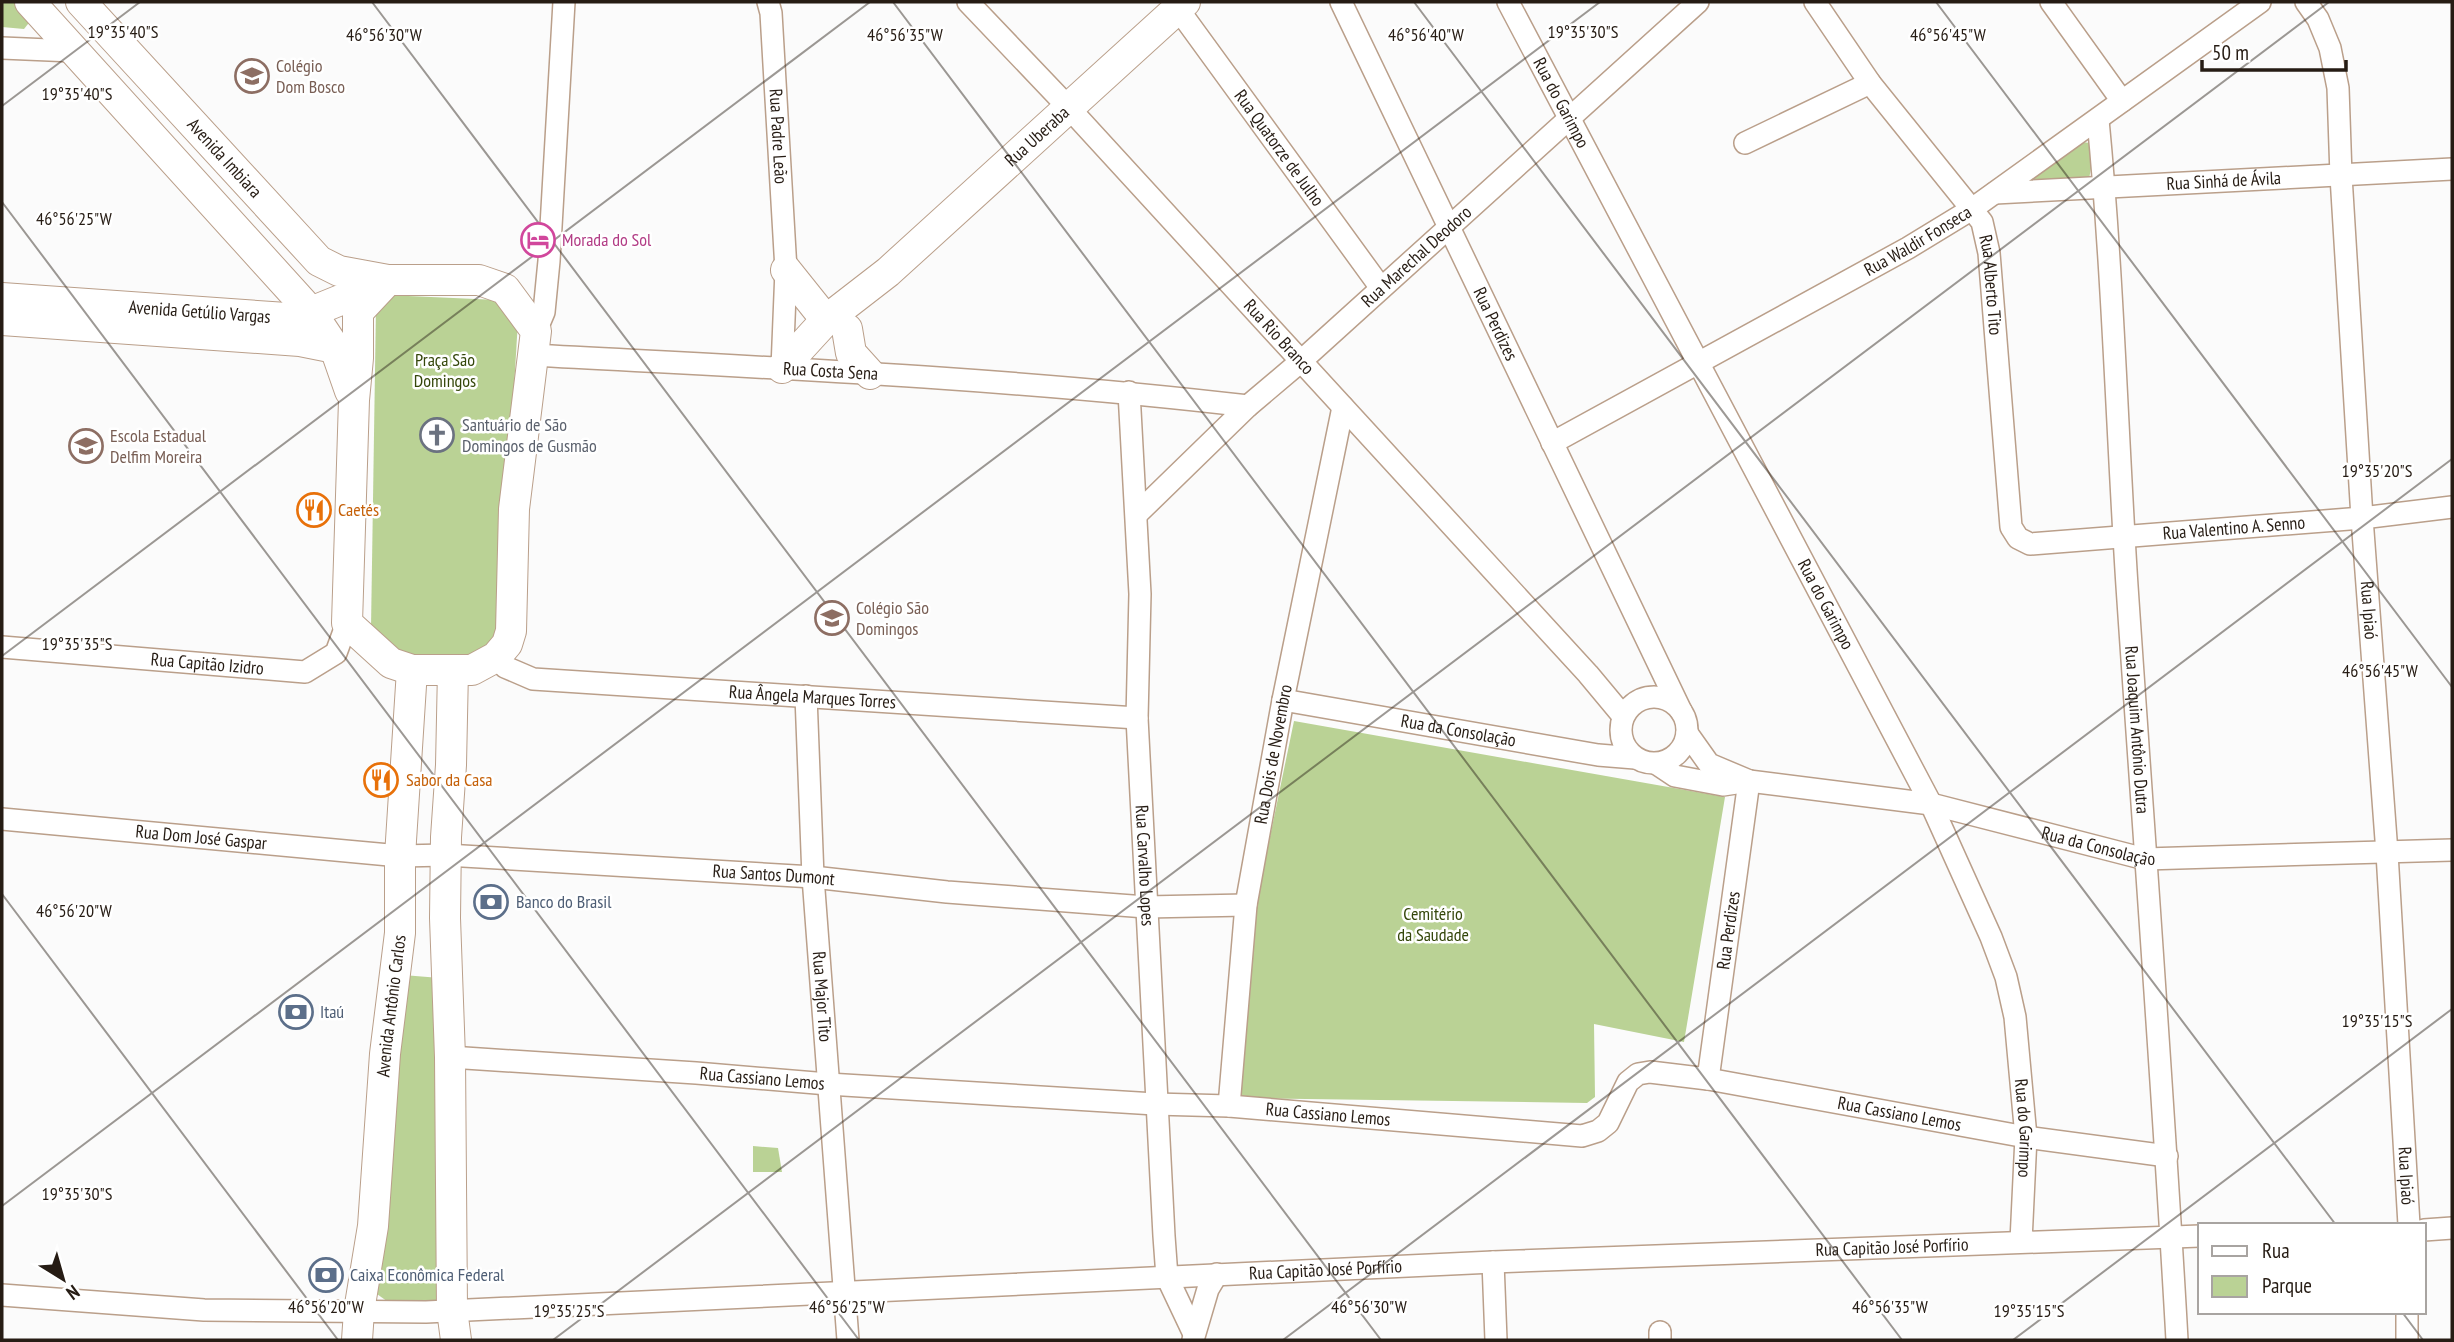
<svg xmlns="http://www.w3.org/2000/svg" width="2454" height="1342" viewBox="0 0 2454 1342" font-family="'PT Sans Narrow',sans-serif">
<rect width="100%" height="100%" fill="#fbfbfb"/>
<g fill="#bad295">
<path d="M2 2H16L32 19 24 29 2 27Z"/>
<path d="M2081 142 2091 143 2093 158 2089 179 2033 184 2027 176Z"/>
<path d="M386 295 498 300 518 320 500 626 493 644 481 658 394 655 371 628 376 306Z"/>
<path d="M1294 721 1725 797 1684 1042 1594 1024 1595 1097 1587 1103 1241 1098 1255 909Z"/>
<path d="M403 975 440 978 448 1293 435 1303 395 1307 377 1294Z"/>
<path d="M753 1146 778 1148 782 1172H753Z"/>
</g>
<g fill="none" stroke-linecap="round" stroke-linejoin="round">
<g stroke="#ba9f8a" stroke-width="24">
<g id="street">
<path id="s1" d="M768 2 771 13 786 270 782 368"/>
<path id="s2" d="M968 2 1069 108 1588 674 1623 716"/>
<path id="s3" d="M1341 2 1681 711"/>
<path id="s4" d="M1508 2 1931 804 1991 937 2006 977 2015 1017 2026 1137 2021 1241"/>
<path id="s5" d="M1815 2 1870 83 1982 222 1989 253 2011 527 2018 538 2030 544 2362 518 2452 507"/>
<path d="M2051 2 2122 101"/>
<path id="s6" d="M2306 2 2318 19 2330 48 2338 88 2341 176 2362 518 2387 853 2409 1225"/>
<path id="s7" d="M1178 9 1381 288"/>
<path d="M2 48 73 51"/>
<path id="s8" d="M2098 120C2113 275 2117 431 2127 586 2144 838 2163 1089 2177 1340"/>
<path d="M1745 143 1870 83"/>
<path id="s9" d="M1995 193 2452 169"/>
<path d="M536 331 544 312 549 261 564 2"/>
<path id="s10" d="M532 355C771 368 1011 378 1248 406"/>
<path id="s11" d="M1129 392 1140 594 1137 718 1164 1236 1167 1277 1194 1334"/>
<path id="s12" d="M1552 443 1908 248 1972 209 2260 2"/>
<path id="s13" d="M1137 514 1248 406 1300 362 1698 2"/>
<path id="s14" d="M2 647 305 672 336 653 347 623"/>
<path id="s15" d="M496 657 505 667 533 679 1137 718"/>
<path id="s16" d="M806 696 813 877 848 1340"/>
<circle cx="1654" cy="730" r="33"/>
<path id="s17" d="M1283 700 1598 755 1635 758"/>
<path d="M1687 733 1709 764 1747 780"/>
<path id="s18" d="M1657 764 1675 776 1723 785 1749 781 1931 804 2145 859 2452 850"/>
<path id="s19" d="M2 819 400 856 446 855 813 877 947 892 1146 907 1246 905"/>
<path id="s20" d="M450 1057 696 1073 828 1084 1155 1104 1229 1106 1582 1136 1598 1131 1608 1123 1628 1082 1638 1074 1650 1072 1708 1079 2026 1137 2167 1156"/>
<path id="s21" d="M1708 1079 1749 781"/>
<path id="s22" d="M1229 1106 1246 905 1283 700 1343 407"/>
<path d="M2424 1230 2452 1228"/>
<path d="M1493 1262 1496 1340"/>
<path id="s23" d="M2 1295 204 1310 426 1312 1493 1262 2200 1236"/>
<path d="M1193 1340 1208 1289 1217 1274"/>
<path d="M1660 1340V1332"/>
<path d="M2407 1340V1312"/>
</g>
</g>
<g stroke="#ba9f8a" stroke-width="32">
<g id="secondary">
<path d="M30 2 311 312 335 348 350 391"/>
<path id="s24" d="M81 2 319 261 339 271 388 280H479L505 289 536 331 514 509 511 631 507 644 496 657 472 670H412L391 663 347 623 354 400 358 358V312L388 280"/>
<path d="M786 270 826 320"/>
<path id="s25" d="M2 298 286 318 311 312 375 286"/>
<path d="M2 320 300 341 335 348 345 352"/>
<path d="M847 329 851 353 870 374"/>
<path id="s26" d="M782 368 826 320 888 272 1185 2"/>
<path d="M453 670 451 765 446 837 445 918 450 1057 452 1310 456 1340"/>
<path id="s27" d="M357 1340 359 1311 373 1226 385 1054 400 933V856L412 670"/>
</g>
</g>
<use href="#street" stroke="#fff" stroke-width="21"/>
<use href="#secondary" stroke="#fff" stroke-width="30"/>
</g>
<path fill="none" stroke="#261c14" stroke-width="2" stroke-opacity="0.45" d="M372 2 1381 1340M893 2 1902 1340M1414 2 2336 1225M1936 2 2452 687M2 106 140 2M2 202 859 1340M2 656 870 2M2 894 338 1340M2 1206 1600 2M2402 1312 2423 1340M553 1340 2329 2M1283 1340 2452 459M2013 1340 2452 1009"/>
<defs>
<g id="school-ring" transform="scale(1.75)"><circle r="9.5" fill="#fff" stroke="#8d6e63" stroke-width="1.5"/><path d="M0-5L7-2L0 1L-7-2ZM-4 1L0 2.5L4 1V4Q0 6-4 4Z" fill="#8d6e63"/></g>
<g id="hotel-ring" transform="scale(1.75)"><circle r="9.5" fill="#fff" stroke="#d1479c" stroke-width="1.5"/><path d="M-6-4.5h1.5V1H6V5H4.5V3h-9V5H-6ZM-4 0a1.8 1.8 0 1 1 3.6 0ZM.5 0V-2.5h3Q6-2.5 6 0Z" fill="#d1479c"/></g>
<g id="church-ring" transform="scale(1.75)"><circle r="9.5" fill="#fff" stroke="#6b7280" stroke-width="1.5"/><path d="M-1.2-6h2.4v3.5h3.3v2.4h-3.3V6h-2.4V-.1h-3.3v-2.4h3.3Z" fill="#6b7280"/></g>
<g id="restaurant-ring" transform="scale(1.75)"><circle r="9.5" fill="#fff" stroke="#e8710a" stroke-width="1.5"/><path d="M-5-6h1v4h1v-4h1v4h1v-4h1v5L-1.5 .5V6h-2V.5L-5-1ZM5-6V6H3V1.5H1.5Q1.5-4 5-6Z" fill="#e8710a"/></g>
<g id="bank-ring" transform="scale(1.75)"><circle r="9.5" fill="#fff" stroke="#5c6f8a" stroke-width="1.5"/><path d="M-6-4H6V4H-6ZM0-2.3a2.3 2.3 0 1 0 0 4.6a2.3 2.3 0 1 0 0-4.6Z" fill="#5c6f8a"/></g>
</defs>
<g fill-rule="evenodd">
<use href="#school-ring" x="252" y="76"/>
<use href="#hotel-ring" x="538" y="240"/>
<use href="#church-ring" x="437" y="435"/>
<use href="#school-ring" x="86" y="446"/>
<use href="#restaurant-ring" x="314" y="510"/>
<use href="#school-ring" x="832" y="618"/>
<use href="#restaurant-ring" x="381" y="780"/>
<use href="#bank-ring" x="491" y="902"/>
<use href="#bank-ring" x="296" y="1012"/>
<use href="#bank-ring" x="326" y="1275"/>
</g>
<g text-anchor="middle" stroke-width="5" stroke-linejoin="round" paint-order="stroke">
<g font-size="18" fill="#785e54" stroke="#fff" text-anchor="start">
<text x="276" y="72">Colégio<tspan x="276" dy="21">Dom Bosco</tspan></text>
<text x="110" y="442">Escola Estadual<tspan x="110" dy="21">Delfim Moreira</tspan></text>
<text x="856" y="614">Colégio São<tspan x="856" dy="21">Domingos</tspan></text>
</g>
<g font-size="18" fill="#261c14" stroke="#fff">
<text dy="6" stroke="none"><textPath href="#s4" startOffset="114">Rua do Garimpo</textPath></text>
<text dy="6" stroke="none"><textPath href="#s1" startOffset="135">Rua Padre Leão</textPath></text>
<text dy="6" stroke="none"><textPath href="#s26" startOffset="345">Rua Uberaba</textPath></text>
<text dy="6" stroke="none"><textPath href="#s7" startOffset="172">Rua Quatorze de Julho</textPath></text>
<text dy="6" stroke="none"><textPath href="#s24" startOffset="212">Avenida Imbiara</textPath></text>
<text dy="6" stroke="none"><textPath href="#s9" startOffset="229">Rua Sinhá de Ávila</textPath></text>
<text dy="6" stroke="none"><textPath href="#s12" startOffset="418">Rua Waldir Fonseca</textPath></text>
<text dy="6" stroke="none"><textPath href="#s13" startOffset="380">Rua Marechal Deodoro</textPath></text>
<text dy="6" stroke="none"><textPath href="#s5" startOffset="340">Rua Alberto Tito</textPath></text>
<text dy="6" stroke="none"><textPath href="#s25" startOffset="198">Avenida Getúlio Vargas</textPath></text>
<text dy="6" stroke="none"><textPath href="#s3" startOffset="357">Rua Perdizes</textPath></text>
<text dy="6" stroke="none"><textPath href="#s2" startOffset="457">Rua Rio Branco</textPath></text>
<text dy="6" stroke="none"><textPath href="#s10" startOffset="299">Rua Costa Sena</textPath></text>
<text dy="6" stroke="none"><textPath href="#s5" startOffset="814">Rua Valentino A. Senno</textPath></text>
<text dy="6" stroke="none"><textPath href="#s4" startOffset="681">Rua do Garimpo</textPath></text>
<text dy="6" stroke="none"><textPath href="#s6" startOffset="616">Rua Ipiaó</textPath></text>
<text dy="6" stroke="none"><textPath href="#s14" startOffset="206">Rua Capitão Izidro</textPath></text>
<text dy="6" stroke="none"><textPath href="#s15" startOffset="324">Rua Ângela Marques Torres</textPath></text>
<text dy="6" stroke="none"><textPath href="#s17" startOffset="178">Rua da Consolação</textPath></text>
<text dy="6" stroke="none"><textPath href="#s8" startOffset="611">Rua Joaquim Antônio Dutra</textPath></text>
<text dy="6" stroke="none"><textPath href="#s22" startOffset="355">Rua Dois de Novembro</textPath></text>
<text dy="6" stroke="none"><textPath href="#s19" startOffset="200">Rua Dom José Gaspar</textPath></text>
<text dy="6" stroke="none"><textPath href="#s18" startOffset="453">Rua da Consolação</textPath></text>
<text dy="6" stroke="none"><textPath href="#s11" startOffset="474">Rua Carvalho Lopes</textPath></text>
<text dy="6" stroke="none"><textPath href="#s19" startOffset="774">Rua Santos Dumont</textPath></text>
<text dy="6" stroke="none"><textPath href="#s21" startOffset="150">Rua Perdizes</textPath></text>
<text dy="6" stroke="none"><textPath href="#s16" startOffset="301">Rua Major Tito</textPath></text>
<text dy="6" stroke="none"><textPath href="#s27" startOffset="336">Avenida Antônio Carlos</textPath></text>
<text dy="6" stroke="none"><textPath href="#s20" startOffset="313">Rua Cassiano Lemos</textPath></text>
<text dy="6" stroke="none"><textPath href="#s20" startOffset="1488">Rua Cassiano Lemos</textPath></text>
<text dy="6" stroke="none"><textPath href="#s20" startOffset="880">Rua Cassiano Lemos</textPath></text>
<text dy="6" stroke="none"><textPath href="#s4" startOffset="1248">Rua do Garimpo</textPath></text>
<text dy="6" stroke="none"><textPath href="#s6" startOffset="1183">Rua Ipiaó</textPath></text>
<text dy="6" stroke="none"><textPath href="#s23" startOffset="1892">Rua Capitão José Porfírio</textPath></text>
<text dy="6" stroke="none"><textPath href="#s23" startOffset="1325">Rua Capitão José Porfírio</textPath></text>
</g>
<g font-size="18" fill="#b23c85" stroke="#fff" text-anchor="start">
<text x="562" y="246">Morada do Sol</text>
</g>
<g font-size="18" fill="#34460a" stroke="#fff">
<text x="445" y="366">Praça São<tspan x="445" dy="21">Domingos</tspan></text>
<text x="1433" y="920">Cemitério<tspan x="1433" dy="21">da Saudade</tspan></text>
</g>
<g font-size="18" fill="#5b616d" stroke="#fff" text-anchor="start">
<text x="462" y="431">Santuário de São<tspan x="462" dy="21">Domingos de Gusmão</tspan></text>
</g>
<g font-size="18" fill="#c56008" stroke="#fff" text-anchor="start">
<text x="338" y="516">Caetés</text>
<text x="406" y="786">Sabor da Casa</text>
</g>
<g font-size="18" fill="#4e5e75" stroke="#fff" text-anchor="start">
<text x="516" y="908">Banco do Brasil</text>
<text x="320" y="1018">Itaú</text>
<text x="350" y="1281">Caixa Econômica Federal</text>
</g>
</g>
<g font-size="18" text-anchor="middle" fill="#261c14" stroke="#fff" stroke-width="5" stroke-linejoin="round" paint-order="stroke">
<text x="123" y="38">19°35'40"S</text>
<text x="1583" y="38">19°35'30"S</text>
<text x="384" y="41">46°56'30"W</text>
<text x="905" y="41">46°56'35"W</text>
<text x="1426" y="41">46°56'40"W</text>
<text x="1948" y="41">46°56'45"W</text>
<text x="77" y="100">19°35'40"S</text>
<text x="74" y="225">46°56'25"W</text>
<text x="2377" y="477">19°35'20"S</text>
<text x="77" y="650">19°35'35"S</text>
<text x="2380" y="677">46°56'45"W</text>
<text x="74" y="917">46°56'20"W</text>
<text x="2377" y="1027">19°35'15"S</text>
<text x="77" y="1200">19°35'30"S</text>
<text x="326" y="1313">46°56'20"W</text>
<text x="847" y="1313">46°56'25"W</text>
<text x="1369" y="1313">46°56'30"W</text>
<text x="1890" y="1313">46°56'35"W</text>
<text x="569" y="1317">19°35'25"S</text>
<text x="2029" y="1317">19°35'15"S</text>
</g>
<rect width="2454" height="1342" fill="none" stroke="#261c14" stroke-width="7"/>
<rect x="2198" y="1223" width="228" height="91" fill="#ffffff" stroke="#a8a4a1" stroke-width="2"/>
<rect x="2212" y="1246" width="35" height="10" fill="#ffffff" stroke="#a8a4a1" stroke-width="2"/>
<text x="2262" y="1258" font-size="21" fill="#261c14">Rua</text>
<rect x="2212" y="1276" width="35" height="21" fill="#bad295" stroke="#a8a4a1" stroke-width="2"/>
<text x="2262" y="1293" font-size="21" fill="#261c14">Parque</text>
<g transform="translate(63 1279) rotate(143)" stroke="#ffffff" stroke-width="5" paint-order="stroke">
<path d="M0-5L12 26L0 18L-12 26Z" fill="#261c14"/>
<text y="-10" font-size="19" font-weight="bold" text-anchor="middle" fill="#261c14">N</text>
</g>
<path d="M2202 60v10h144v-10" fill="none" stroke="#261c14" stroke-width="3.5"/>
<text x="2212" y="60" font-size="21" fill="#261c14" stroke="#ffffff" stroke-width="5" paint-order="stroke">50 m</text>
</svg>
